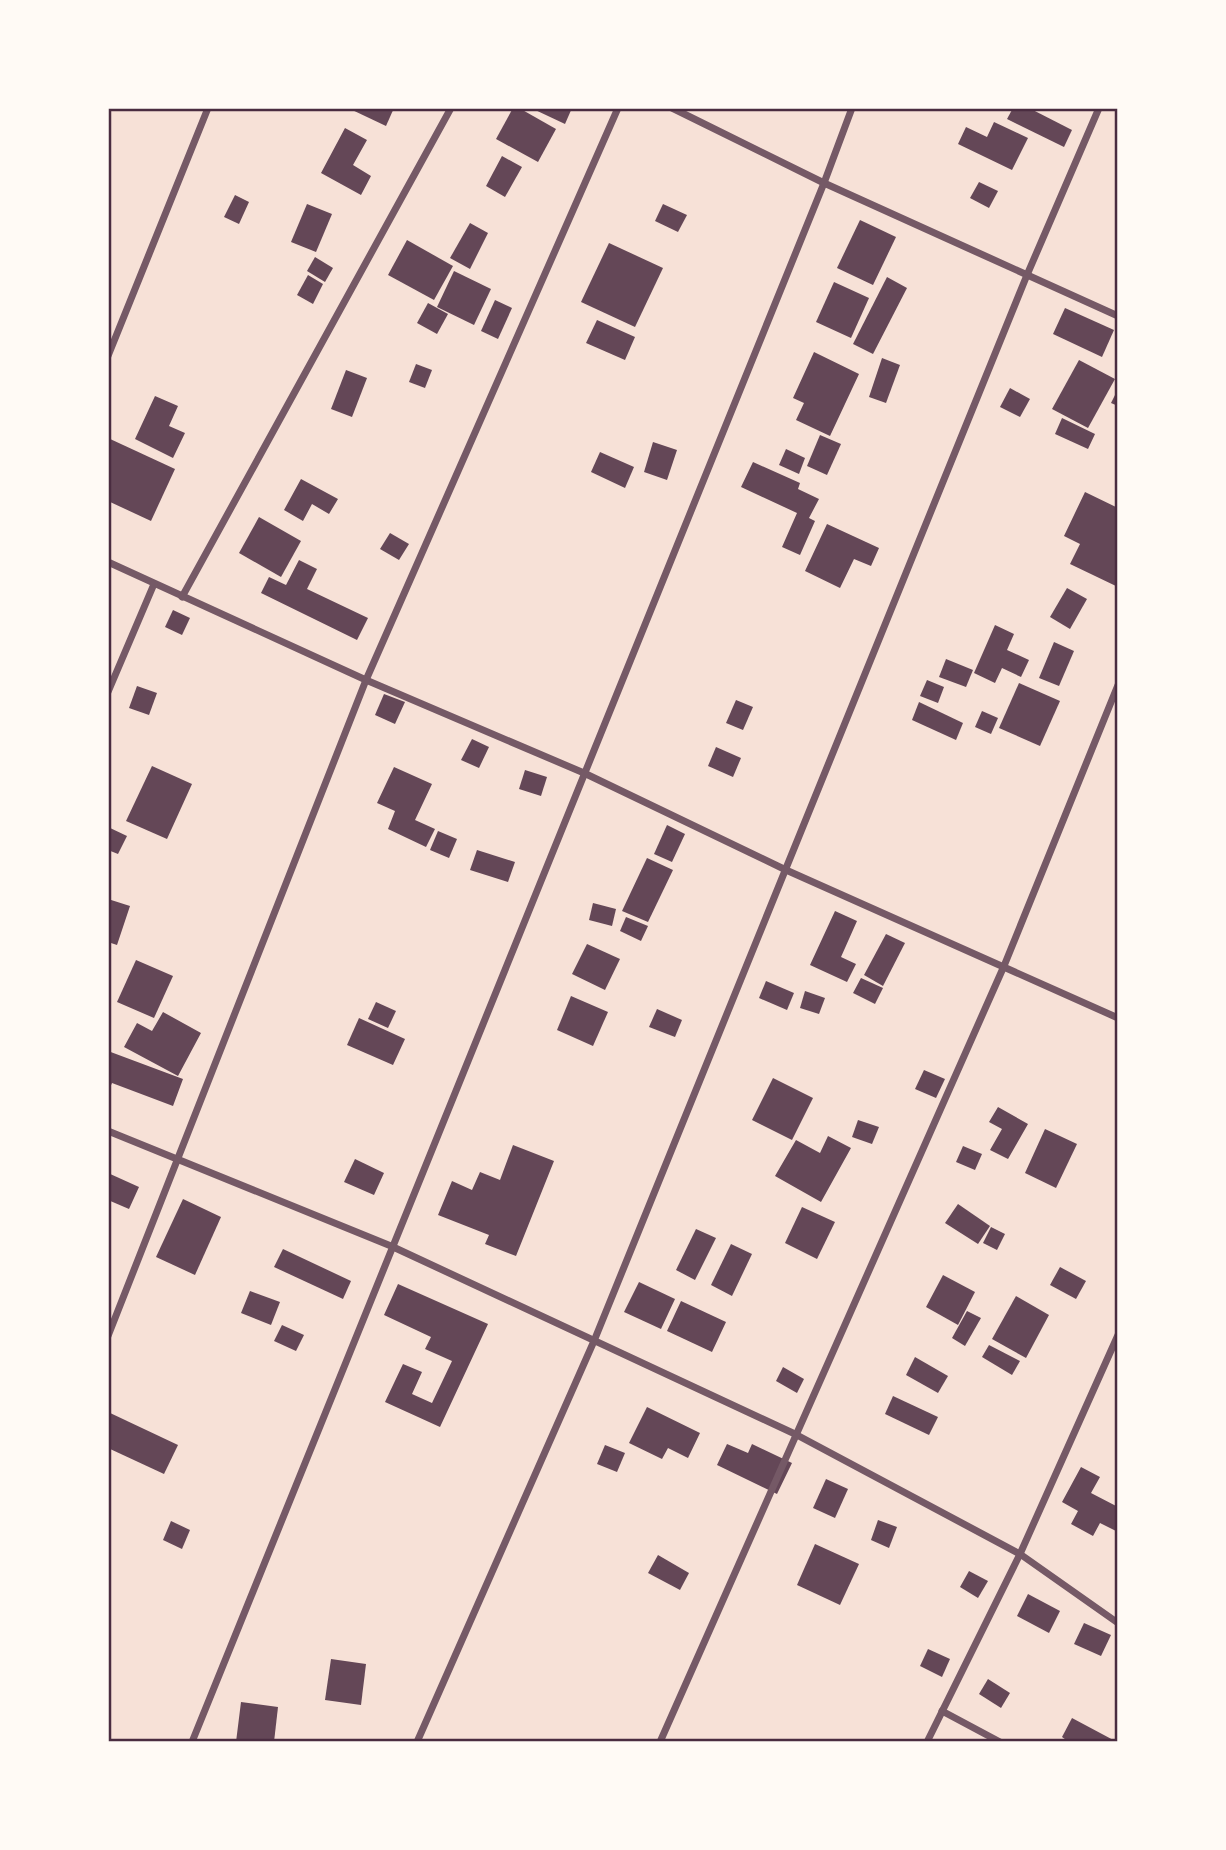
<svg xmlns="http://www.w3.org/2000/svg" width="1226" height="1850" viewBox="0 0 1226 1850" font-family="'Playfair Display',serif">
<rect width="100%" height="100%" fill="#f7e1d7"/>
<g fill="#644757">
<path d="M348 108H394L386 126Z"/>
<path d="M513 108H519L556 129 538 162 496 139Z"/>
<path d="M531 108H572L565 124Z"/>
<path d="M1013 108H1029L1072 130 1064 147 1007 119Z"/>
<path d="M994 122 1028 138 1012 170 958 144 966 127 987 137Z"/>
<path d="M345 128 367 140 353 165 371 176 361 195 321 173Z"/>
<path d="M502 156 522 167 505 197 486 186Z"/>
<path d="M979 182 998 191 989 208 970 198Z"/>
<path d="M235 195 249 202 239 224 224 217Z"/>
<path d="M307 204 332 214 316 252 291 242Z"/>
<path d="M663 204 687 215 678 232 655 221Z"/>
<path d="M860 220 896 237 873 285 837 268Z"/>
<path d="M470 223 488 233 470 269 450 258Z"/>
<path d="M407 240 453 266 434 300 388 275Z"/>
<path d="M609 243 663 268 635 327 581 302Z"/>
<path d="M315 257 333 268 325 282 307 271Z"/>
<path d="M454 271 491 289 474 325 437 307Z"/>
<path d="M308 275 323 284 313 304 297 295Z"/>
<path d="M887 277 907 288 873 354 853 344Z"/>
<path d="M834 282 869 298 851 338 816 322Z"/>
<path d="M495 300 512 308 498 339 481 331Z"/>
<path d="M428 303 448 314 437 334 417 323Z"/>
<path d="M1065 308 1114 330 1102 357 1053 334Z"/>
<path d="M597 320 635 337 625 360 586 343Z"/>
<path d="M814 352 859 374 830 436 796 420 804 403 793 398Z"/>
<path d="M882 358 900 365 886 403 869 397Z"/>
<path d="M1079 360 1115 379 1088 428 1052 409Z"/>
<path d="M416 364 432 370 425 388 409 382Z"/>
<path d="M346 370 367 378 352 417 331 409Z"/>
<path d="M1010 388 1030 399 1020 417 1000 407Z"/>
<path d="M1118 389V406L1111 403Z"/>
<path d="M155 396 178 406 169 426 185 433 173 458 135 439Z"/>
<path d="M1062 418 1095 434 1088 449 1055 434Z"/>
<path d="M820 435 841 444 827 475 807 466Z"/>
<path d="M108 438 175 469 151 521 108 501Z"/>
<path d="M653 442 677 450 667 480 644 472Z"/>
<path d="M786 449 805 458 799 474 779 465Z"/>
<path d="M600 452 634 467 625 488 591 472Z"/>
<path d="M753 462 800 483 798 489 819 499 809 518 815 521 800 555 782 547 797 513 741 487Z"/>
<path d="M301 479 338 499 329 514 312 504 303 521 284 510Z"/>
<path d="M1085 492 1118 508V587L1070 564 1080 544 1064 536Z"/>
<path d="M259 517 301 541 281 577 239 553Z"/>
<path d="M827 524 879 548 871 566 854 559 840 588 805 571Z"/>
<path d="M390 533 409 544 399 560 380 549Z"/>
<path d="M299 560 317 569 307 589 368 618 357 640 261 593 269 577 286 585Z"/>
<path d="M1067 588 1087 599 1070 629 1050 617Z"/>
<path d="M173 610 190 618 182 635 165 627Z"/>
<path d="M995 625 1014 634 1007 650 1029 660 1021 677 1002 668 995 683 974 673Z"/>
<path d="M1054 642 1074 651 1059 686 1039 678Z"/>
<path d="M946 659 973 670 966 687 939 677Z"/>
<path d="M927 680 944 687 938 703 920 696Z"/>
<path d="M1019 683 1060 701 1040 746 999 728Z"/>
<path d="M137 686 157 693 149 715 129 708Z"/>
<path d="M384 694 405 702 395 724 375 715Z"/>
<path d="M736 700 753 707 743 730 726 723Z"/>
<path d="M919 702 963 723 956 740 912 720Z"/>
<path d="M982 711 998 718 991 734 975 727Z"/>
<path d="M472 739 489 747 479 768 461 760Z"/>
<path d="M716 747 741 758 733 777 708 766Z"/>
<path d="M152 766 192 784 167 839 126 821Z"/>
<path d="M394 767 432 784 415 820 435 829 426 847 388 829 395 811 377 803Z"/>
<path d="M525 770 547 777 541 796 519 789Z"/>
<path d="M667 825 685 834 672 862 654 854Z"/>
<path d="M108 827 127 836 118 854 108 850Z"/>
<path d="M438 831 457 839 449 858 430 850Z"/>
<path d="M477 850 515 862 508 882 470 870Z"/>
<path d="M647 858 673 870 648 922 622 911Z"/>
<path d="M108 899 130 906 117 945 108 942Z"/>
<path d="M593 903 616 909 612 926 589 920Z"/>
<path d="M835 911 857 921 841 957 856 964 847 982 810 965Z"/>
<path d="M626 917 648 926 641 941 620 931Z"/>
<path d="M886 934 905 943 883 986 864 975Z"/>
<path d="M587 944 620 959 605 990 572 974Z"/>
<path d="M136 960 173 976 154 1018 117 1002Z"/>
<path d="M861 978 883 988 875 1004 853 993Z"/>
<path d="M766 981 794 993 787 1010 759 998Z"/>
<path d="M805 991 825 998 819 1014 800 1008Z"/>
<path d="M571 996 608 1012 593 1046 557 1030Z"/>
<path d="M376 1002 396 1011 388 1028 368 1019Z"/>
<path d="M657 1009 682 1020 675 1037 649 1027Z"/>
<path d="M163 1012 201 1033 178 1076 124 1047 137 1023 152 1031Z"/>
<path d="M359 1018 405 1039 393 1065 347 1045Z"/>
<path d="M108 1051 183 1079 173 1106 112 1083 108 1092Z"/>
<path d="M924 1070 945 1079 936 1098 915 1089Z"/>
<path d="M773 1078 813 1098 792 1140 752 1120Z"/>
<path d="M998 1107 1028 1124 1008 1159 990 1150 1002 1129 989 1122Z"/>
<path d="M858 1120 879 1127 872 1144 852 1137Z"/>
<path d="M1045 1129 1077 1144 1056 1188 1025 1173Z"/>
<path d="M828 1136 851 1148 821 1202 775 1176 796 1140 820 1153Z"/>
<path d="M513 1145 554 1161 516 1256 485 1244 489 1235 438 1215 452 1181 472 1190 480 1172 500 1180Z"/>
<path d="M963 1146 982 1154 975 1170 956 1162Z"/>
<path d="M355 1159 384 1173 374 1195 344 1182Z"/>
<path d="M108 1173 139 1187 129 1209 108 1200Z"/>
<path d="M183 1199 221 1217 195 1275 156 1257Z"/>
<path d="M958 1204 990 1226 978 1244 945 1223Z"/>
<path d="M802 1207 835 1222 817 1259 785 1243Z"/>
<path d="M991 1227 1005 1234 997 1250 983 1243Z"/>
<path d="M696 1229 716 1238 695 1280 676 1270Z"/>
<path d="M731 1244 752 1254 732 1296 711 1285Z"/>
<path d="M283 1249 351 1281 343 1299 274 1267Z"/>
<path d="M1060 1267 1086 1281 1076 1299 1050 1285Z"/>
<path d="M943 1275 975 1292 958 1325 926 1307Z"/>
<path d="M639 1282 675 1299 661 1329 624 1312Z"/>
<path d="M398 1284 488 1324 440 1427 385 1402 403 1364 422 1372 412 1394 432 1403 452 1361 425 1349 431 1337 384 1315Z"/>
<path d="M250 1291 280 1302 271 1325 241 1313Z"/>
<path d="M1016 1296 1049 1315 1026 1358 992 1339Z"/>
<path d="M681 1301 726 1322 712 1352 667 1331Z"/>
<path d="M967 1311 981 1318 965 1346 952 1338Z"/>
<path d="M282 1325 304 1335 296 1351 274 1341Z"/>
<path d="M989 1345 1020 1361 1012 1375 982 1357Z"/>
<path d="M915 1357 948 1376 938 1393 906 1375Z"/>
<path d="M783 1367 804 1379 797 1393 776 1381Z"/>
<path d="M893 1396 938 1417 929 1435 885 1414Z"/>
<path d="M647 1407 700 1433 688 1458 668 1448 662 1459 629 1443Z"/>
<path d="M108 1412 178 1445 164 1474 108 1448Z"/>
<path d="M727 1444 748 1453 752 1444 792 1463 777 1494 717 1465Z"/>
<path d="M605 1445 625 1453 617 1472 597 1464Z"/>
<path d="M1081 1467 1100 1477 1091 1493 1118 1507V1532L1100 1523 1093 1536 1071 1524 1078 1511 1062 1502Z"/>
<path d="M826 1479 848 1489 835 1518 813 1508Z"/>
<path d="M878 1520 897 1527 889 1548 871 1540Z"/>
<path d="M171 1521 190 1530 182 1549 163 1540Z"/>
<path d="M815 1544 859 1564 840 1605 797 1585Z"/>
<path d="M658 1555 689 1573 680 1590 648 1573Z"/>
<path d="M969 1571 988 1581 978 1598 960 1587Z"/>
<path d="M1028 1594 1060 1611 1049 1633 1017 1616Z"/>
<path d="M1084 1623 1111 1635 1101 1656 1074 1644Z"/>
<path d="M928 1649 950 1659 942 1677 920 1666Z"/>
<path d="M331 1659 366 1664 361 1705 325 1700Z"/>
<path d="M988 1679 1010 1693 1001 1708 979 1694Z"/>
<path d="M241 1702 278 1707 274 1742H236Z"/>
<path d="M1072 1718 1117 1742H1069L1062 1737Z"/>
</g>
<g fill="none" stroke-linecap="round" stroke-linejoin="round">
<g stroke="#755966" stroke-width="7">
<path d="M672 108 824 183 1118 316"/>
<path d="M108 356 208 108"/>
<path d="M108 562 366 680 584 773 786 870 1118 1018"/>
<path d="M182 597 451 108"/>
<path d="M108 692 154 584"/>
<path d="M108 1131 391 1246 795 1434 1020 1554 1118 1623"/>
<path d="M108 1336 366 680 618 108"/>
<path d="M942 1711 1000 1742"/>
<path d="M192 1742 824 183 852 108"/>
<path d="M417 1742 594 1341 1027 275 1099 108"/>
<path d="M660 1742 1004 966 1118 685"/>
<path d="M927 1742 1020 1554 1118 1335"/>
</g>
</g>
<rect width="1226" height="1850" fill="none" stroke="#fffaf5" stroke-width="220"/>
<rect x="110" y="110" width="1006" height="1630" fill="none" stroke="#4a2c40" stroke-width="2.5"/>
</svg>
